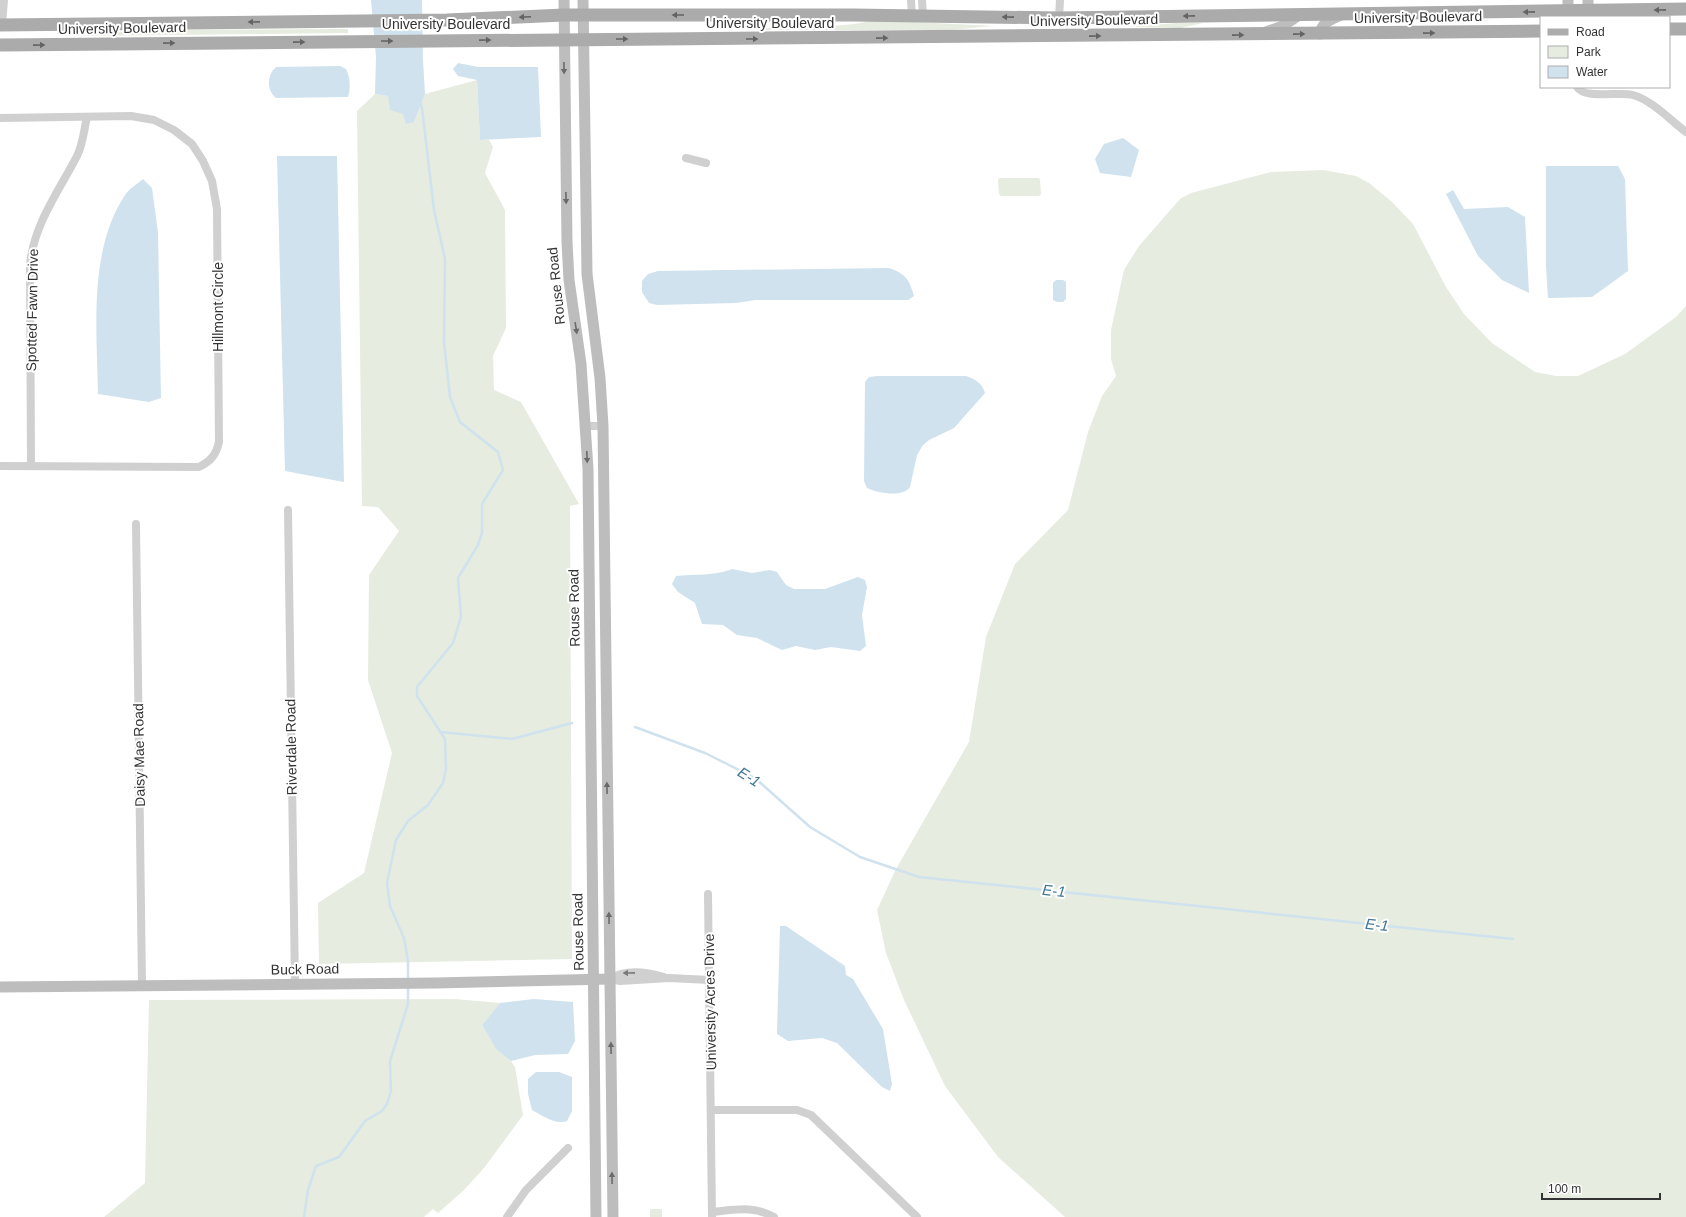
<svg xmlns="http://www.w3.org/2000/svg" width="1686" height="1217" viewBox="0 0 1686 1217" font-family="Helvetica,sans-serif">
<rect width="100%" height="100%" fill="#fff"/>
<g fill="#e6ecdf">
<path d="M1457 19 1493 20 1436 24Z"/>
<path d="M874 20 994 26 948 30H755C795 21 835 31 874 20Z"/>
<path d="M1177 23H1203L1180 28 1129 27Z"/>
<path d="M348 29V33L82 36 137 30Z"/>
<path d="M477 80 480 140H489L493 147 485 173 505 210 506 328 493 356 494 390 521 402 579 504 570 506 572 959 319 964 318 903 364 873 392 753 368 680 369 575 399 531 378 507 362 506 357 111 375 94 388 96 403 114 414 122 425 94Z"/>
<path d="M1323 170 1356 176 1369 183 1391 201 1413 224 1446 287 1464 314 1492 343 1535 372 1556 376H1578L1625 354 1676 317 1686 306V1217H1065L998 1157 945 1086 904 1000 886 953 877 910 896 869 969 742 986 637 1015 564 1068 510 1088 432 1102 396 1116 376 1111 359V330L1124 270 1139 246 1180 199 1191 193 1271 172Z"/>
<path d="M1000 178H1039L1040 180 1041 194 1039 196H1001L999 194 998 179Z"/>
<path d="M455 999 500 1003 482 1025 496 1049 511 1061 515 1067 523 1115 484 1168 463 1191 438 1213 433 1209 424 1217H104L145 1183 149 1000Z"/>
<rect x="650" y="1209" width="12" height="8"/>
</g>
<g fill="#cfe2ee">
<path d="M371 0H422L423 60 425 94 414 122 406 124 403 114 390 110 388 96 375 94 376 57Z"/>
<path d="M458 63 478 67H538L541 137 480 140 477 80 458 76 453 69Z"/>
<path d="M340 66 346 69C350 77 351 88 348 97L276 98C266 90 267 75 276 67Z"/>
<path d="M1123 138 1139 150 1131 177 1100 173 1095 159 1104 144Z"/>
<path d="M277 156H337L344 482 285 471Z"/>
<path d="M1546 166H1618L1625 179 1628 271 1592 297 1548 298 1546 266Z"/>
<path d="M143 179 152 188 158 233 161 398 149 402 98 394C97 330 88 251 125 195 129 189 137 184 143 179Z"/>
<path d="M1453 190 1464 209 1508 207 1525 217 1529 293 1502 280 1478 256 1446 194Z"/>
<path d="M889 268C906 274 909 279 914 296L908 300H755L736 303 657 305 649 303 642 292V281L648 274 658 271Z"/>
<path d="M1056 280H1063L1066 282V299L1063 302H1057L1053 300V283Z"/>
<path d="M877 376H966C975 379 982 383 985 393L954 428 929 440 923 445 917 455 910 487C903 498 877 493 867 488L864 481 865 382 869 377Z"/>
<path d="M732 569 752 573 770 570 777 572 786 585 794 589H825L858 577 865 580 867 587 862 615 866 646 860 651 831 647 815 650 796 646 782 650 757 638 737 635 723 625 702 624 695 603 678 592 672 584 676 576C695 574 715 576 732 569Z"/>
<path d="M780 926H786L845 966 846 975 853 979 883 1029 892 1084 890 1091 882 1087 837 1043 822 1038 788 1041 777 1034Z"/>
<path d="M534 999 573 1002 575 1041 568 1054 535 1055 511 1061 496 1049 482 1025 500 1003Z"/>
<path d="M536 1072H559L572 1077V1111L567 1121C555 1125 543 1116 532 1110L528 1094V1079Z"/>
</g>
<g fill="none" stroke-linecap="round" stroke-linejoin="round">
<g stroke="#cfe2ee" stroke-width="2.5">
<path d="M635 727 705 753 755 778 810 827 860 857 919 877 1513 939"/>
<path d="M440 732 512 739 572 723"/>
<path d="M408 981V961L404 938 390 906 387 883 396 840 408 821 428 805 443 783 446 769 445 739 417 696V687L453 643 461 617 458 578 478 545 482 533V504L503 470 498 452 460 422 450 397 444 342 445 259 434 210 422 108 420 102"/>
<path d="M304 1217 308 1190 316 1166 339 1157 365 1121 382 1111 387 1104 391 1091 390 1061 408 1004V986"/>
</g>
<g stroke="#d0d0d0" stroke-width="8">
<path d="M911 0 912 16"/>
<path d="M922 0 923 16"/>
<path d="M1059 18 1060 0"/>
<path d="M2 25 4 0"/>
<path d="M1577 87C1585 100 1619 91 1633 95 1653 101 1670 120 1686 132"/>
<path d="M0 118 131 116 154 120 174 130 192 144 203 161 212 181 217 209 219 442C216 455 211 461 199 467L0 466"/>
<path d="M686 158 706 163"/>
<path d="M586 426H603"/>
<path d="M31 466 30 264C34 224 59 191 77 156 83 144 84 130 87 117"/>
<path d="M288 510 295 984"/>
<path d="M136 524 142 986"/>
<path d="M708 894 712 1217"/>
<path d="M610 979 620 981 669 978 710 980"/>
<path d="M610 979C625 969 647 972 664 977"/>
<path d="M711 1110H797L811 1115 917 1217"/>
<path d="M712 1212C735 1210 753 1205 774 1217"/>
<path d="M507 1217 526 1190 568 1148"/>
</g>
<g stroke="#bdbdbd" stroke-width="11">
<path d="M564 0 567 242 569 280 581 364 588 469 596 1217"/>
<path d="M583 0 587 274 600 378 603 426 613 1217"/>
<path d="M1568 0V17"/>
<path d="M1588 0V17"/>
<path d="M1266 32 1283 26 1299 15"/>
<path d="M1320 34C1322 22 1330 20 1341 15"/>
<path d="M0 987 436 983 610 979"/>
</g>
<g stroke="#ababab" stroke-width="13">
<path d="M0 25 447 20 564 15H854L1059 18 1686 9"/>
<path d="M1669 29H1686"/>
<path d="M0 45 1541 31"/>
</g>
</g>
<defs><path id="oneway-solid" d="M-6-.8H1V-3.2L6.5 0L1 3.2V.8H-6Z"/></defs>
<g fill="#636363">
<use href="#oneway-solid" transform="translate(1660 10) rotate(179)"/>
<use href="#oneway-solid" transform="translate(1529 12) rotate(179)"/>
<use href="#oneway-solid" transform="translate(678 15) rotate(-180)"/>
<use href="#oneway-solid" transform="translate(1189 16) rotate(179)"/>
<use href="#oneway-solid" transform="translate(525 17) rotate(178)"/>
<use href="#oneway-solid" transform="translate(1008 17) rotate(-179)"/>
<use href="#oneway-solid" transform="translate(254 22) rotate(179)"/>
<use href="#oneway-solid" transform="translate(1429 33) rotate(-1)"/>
<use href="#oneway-solid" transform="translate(1299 34) rotate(-1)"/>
<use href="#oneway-solid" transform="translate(1238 35) rotate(-1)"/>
<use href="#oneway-solid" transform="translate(1095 36) rotate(-1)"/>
<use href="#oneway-solid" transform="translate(882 38) rotate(-1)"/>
<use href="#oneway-solid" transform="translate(622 39)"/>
<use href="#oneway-solid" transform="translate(752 39)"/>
<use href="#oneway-solid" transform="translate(485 40) rotate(-1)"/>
<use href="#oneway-solid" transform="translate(387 41)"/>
<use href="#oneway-solid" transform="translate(299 42) rotate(-1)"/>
<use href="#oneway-solid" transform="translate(169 43) rotate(-1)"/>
<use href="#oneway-solid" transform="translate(39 45) rotate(-1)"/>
</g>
<g fill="#6a6a6a">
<use href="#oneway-solid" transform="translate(564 68) rotate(89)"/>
<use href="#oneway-solid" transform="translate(566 198) rotate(89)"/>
<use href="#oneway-solid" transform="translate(576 328) rotate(81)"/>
<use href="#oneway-solid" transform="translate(587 457) rotate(88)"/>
<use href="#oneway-solid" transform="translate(607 788) rotate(-91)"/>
<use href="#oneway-solid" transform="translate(609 918) rotate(-91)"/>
<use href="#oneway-solid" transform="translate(611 1048) rotate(-91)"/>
<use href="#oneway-solid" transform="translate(612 1178) rotate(-91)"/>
</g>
<use fill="#7a7a7a" href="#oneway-solid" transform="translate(629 973) rotate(179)"/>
<g text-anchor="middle" stroke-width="4" stroke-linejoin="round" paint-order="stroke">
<g font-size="14" fill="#333" stroke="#fff">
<text transform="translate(1418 17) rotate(-1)" y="5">University Boulevard</text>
<text transform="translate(1094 20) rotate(-1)" y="5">University Boulevard</text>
<text x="770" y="28">University Boulevard</text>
<text x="446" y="29">University Boulevard</text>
<text transform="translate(122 28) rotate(-1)" y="5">University Boulevard</text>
<text transform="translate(556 286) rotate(-96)" y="5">Rouse Road</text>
<text transform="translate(218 307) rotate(-90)" y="5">Hillmont Circle</text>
<text transform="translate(32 310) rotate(-89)" y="5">Spotted Fawn Drive</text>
<text transform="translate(574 608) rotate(-91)" y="5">Rouse Road</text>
<text transform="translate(291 747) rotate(-91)" y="5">Riverdale Road</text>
<text transform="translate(139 755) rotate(-91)" y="5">Daisy Mae Road</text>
<text transform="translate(578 932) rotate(-91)" y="5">Rouse Road</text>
<text transform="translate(305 969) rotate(-1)" y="5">Buck Road</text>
<text transform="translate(710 1002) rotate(-91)" y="5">University Acres Drive</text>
</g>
<g font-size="15" font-style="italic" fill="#3f7597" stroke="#fff">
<text transform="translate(749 777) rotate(32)" y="5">E-1</text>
<text transform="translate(1054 891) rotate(6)" y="5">E-1</text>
<text transform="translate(1377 925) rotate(6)" y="5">E-1</text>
</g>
</g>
<rect x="1540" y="16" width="130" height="72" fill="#ffffff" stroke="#adadad"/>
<rect x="1548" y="29" width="20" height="6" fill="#ababab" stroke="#adadad"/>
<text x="1576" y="36" font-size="12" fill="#333333">Road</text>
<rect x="1548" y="46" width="20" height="12" fill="#e6ecdf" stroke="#adadad"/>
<text x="1576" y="56" font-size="12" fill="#333333">Park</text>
<rect x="1548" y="66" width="20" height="12" fill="#cfe2ee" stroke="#adadad"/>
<text x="1576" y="76" font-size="12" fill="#333333">Water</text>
<path d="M1542 1193v6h118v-6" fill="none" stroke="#333333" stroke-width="2"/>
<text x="1548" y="1193" font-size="12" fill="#333333" stroke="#ffffff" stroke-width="3" paint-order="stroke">100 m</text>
</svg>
